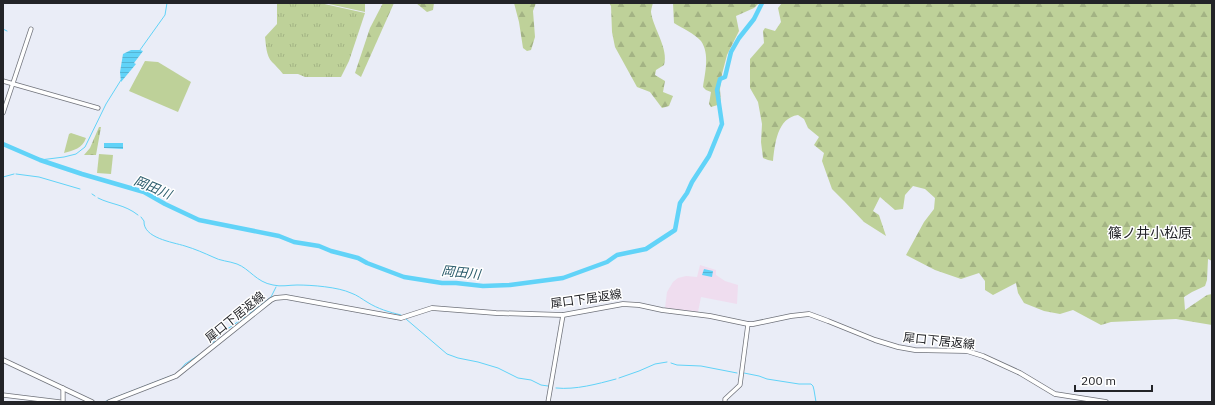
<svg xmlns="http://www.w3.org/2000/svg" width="1215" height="405" viewBox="0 0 1215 405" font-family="'IBM Plex Sans','Noto Sans JP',sans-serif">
<defs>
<pattern id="grass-tufts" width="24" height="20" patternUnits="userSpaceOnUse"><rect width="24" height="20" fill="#bed199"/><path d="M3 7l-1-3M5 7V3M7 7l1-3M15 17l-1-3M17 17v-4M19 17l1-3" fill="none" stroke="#a3b384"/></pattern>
<pattern id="forest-firs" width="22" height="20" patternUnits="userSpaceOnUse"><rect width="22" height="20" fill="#bed199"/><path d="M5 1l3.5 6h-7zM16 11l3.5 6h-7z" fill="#a3b384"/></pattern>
<pattern id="cemetery-stones" width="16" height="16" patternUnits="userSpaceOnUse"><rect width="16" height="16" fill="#bed199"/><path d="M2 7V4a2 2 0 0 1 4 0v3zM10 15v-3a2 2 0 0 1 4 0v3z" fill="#a3b384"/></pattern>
<pattern id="water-rules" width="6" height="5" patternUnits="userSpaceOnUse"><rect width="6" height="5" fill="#61d3f8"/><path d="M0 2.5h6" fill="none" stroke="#54b5d5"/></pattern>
</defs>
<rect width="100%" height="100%" fill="#eaedf7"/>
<path fill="#efddef" d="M700 265 716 270V275L725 281 738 285 737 304 701 297 698 312 665 308 667 292 673 282 678 278 686 276 697 277Z"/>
<path fill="url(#grass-tufts)" d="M277 3H320L365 13 349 61 341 77H305L298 74H283C279 69 276 66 272 62 266 56 266 44 265 37L277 24Z"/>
<g fill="url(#forest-firs)">
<path d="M383 3H394L361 77 355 73 370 28Z"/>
<path d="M416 3H434L433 10 427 12Z"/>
<path d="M514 3H536L533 11 535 37 531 50 527 51 523 48 519 22Z"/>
<path d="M609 3H653C652 6 651 10 651 12 653 28 669 49 664 65L656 70 655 75 665 81 663 92 673 96 669 106 662 108 650 92 637 87 615 47 612 32 611 6Z"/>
<path d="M673 3H759L754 8 736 16 739 31 727 55 722 74 720 89 721 104 711 107 709 104 711 92 706 90 703 87C705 73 710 54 701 41 695 34 682 28 674 23Z"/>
<path d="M782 3H1212V261L1208 259 1207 280 1205 286 1192 292 1184 297 1185 310 1207 295 1212 294V325L1176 319 1111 322 1101 325 1073 310 1060 314 1044 311 1024 303 1018 293 1016 283 993 295 985 290V281L979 273 961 279 935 270 906 255 924 222 934 209 935 198 925 189 913 186 905 195 903 209 895 210 880 197 873 211 879 215 886 236 864 222 844 201 832 189 822 161 824 153 814 145 819 137 808 128 804 119 798 115C777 118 775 144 773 161L768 160 763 158 761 142 762 124 758 102 750 88V59L764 43 763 31 765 28 775 31 781 22 778 8Z"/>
</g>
<path fill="url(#cemetery-stones)" d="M99 127H101L96 155H84L90 148Z"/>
<g fill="#bed199">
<path d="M324 3H365V12Z"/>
<path d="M145 61 158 62 191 82 178 112 129 91Z"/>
<path d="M71 133 86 138C82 149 74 150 64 153L69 134Z"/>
<path d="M99 154 113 155 111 174 97 173Z"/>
</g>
<g fill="url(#water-rules)">
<path d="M131 50H140L143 51 134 63 136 64 121 82 120 72 123 54Z"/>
<path d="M104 143H123V149L104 148Z"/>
<path d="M704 269 713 271 712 277 702 275Z"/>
</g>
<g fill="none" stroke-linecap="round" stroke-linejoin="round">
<g stroke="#61d3f8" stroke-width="1">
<path d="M3 29 7 31"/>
<path d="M140 50 165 15 167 3"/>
<path d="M40 160 64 157 76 154 85 147 106 104 121 80"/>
<path d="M16 174 39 177 80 189"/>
<path d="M3 177 14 174"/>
<path d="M92 194 95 196"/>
<path d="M98 198C112 205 124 204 138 215"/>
<path d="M141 217 144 221C143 238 172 242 185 246 195 249 204 253 213 257 220 261 229 261 237 264 250 269 256 282 273 285 281 287 289 285 297 285 312 285 338 287 351 293 357 295 362 299 367 302 378 309 389 312 401 315"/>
<path d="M249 314 271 297 276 287"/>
<path d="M406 319 447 354 458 358 478 362 498 368 518 378 531 380 541 385 548 386"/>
<path d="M212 344 220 334 245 317"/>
<path d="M671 363 677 365 701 366 737 373"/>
<path d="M181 369 185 364 202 353"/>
<path d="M744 373 759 376 767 379 799 384H811L813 386 814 390 816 402"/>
<path d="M619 378 639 371 655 364 667 362"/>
<path d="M556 388C576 390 597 384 616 379"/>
<path d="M104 402 176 374"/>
</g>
<path stroke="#61d3f8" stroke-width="4.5" d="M3 144 40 160 82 174 144 192 165 204 199 220 279 236 294 242 319 246 331 251 358 258 367 263 404 277 442 283H456L483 286 510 285 563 278 607 262 617 255 646 249 675 230 680 203 687 193 692 182 709 156 722 124 717 90 720 79 725 77 731 52 739 38 754 19 762 3"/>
<g stroke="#70737b" stroke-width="5">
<g id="tertiary">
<path d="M3 81 98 108"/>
<path d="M3 113 31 29"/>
<path d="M63 388V402"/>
<path d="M3 395 60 402"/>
<path d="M548 402 563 315"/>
<path d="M725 402V399L740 385 748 324"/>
</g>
</g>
<g stroke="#70737b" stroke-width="5.5">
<g id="secondary">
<path d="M3 360 92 402"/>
<path d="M109 402 176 376 271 300 275 298 286 297 401 318 432 308 496 313 563 315 623 304 639 305 662 310 710 316 748 324H753L791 316 809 314 828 321 875 340 898 347 915 350 967 351 983 356 1020 373 1055 394 1106 402"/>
</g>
</g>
<use href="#tertiary" stroke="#fff" stroke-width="3.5"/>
<use href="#secondary" stroke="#fff" stroke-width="4"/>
</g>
<g text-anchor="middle" stroke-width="3" stroke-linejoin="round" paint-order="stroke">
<g font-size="12" fill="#232428" stroke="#fff">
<text transform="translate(586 299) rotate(-8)" y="4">犀口下居返線</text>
<text transform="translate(235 317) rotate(-39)" y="4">犀口下居返線</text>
<text transform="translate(939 341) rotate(6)" y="4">犀口下居返線</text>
</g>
<g font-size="13" font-style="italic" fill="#295a6a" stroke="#fff">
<text transform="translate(153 187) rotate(23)" y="5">岡田川</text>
<text transform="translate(461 272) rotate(6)" y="5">岡田川</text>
</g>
<g font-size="14" fill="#232428" stroke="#fff">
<text x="1150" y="238">篠ノ井小松原</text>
</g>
</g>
<rect width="1215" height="405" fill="none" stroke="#232428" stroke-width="8"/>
<path d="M1075 385v6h77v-6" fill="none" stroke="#232428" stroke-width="2"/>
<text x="1081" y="385" font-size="12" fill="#232428" stroke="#ffffff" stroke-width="3" paint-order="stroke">200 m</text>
</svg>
